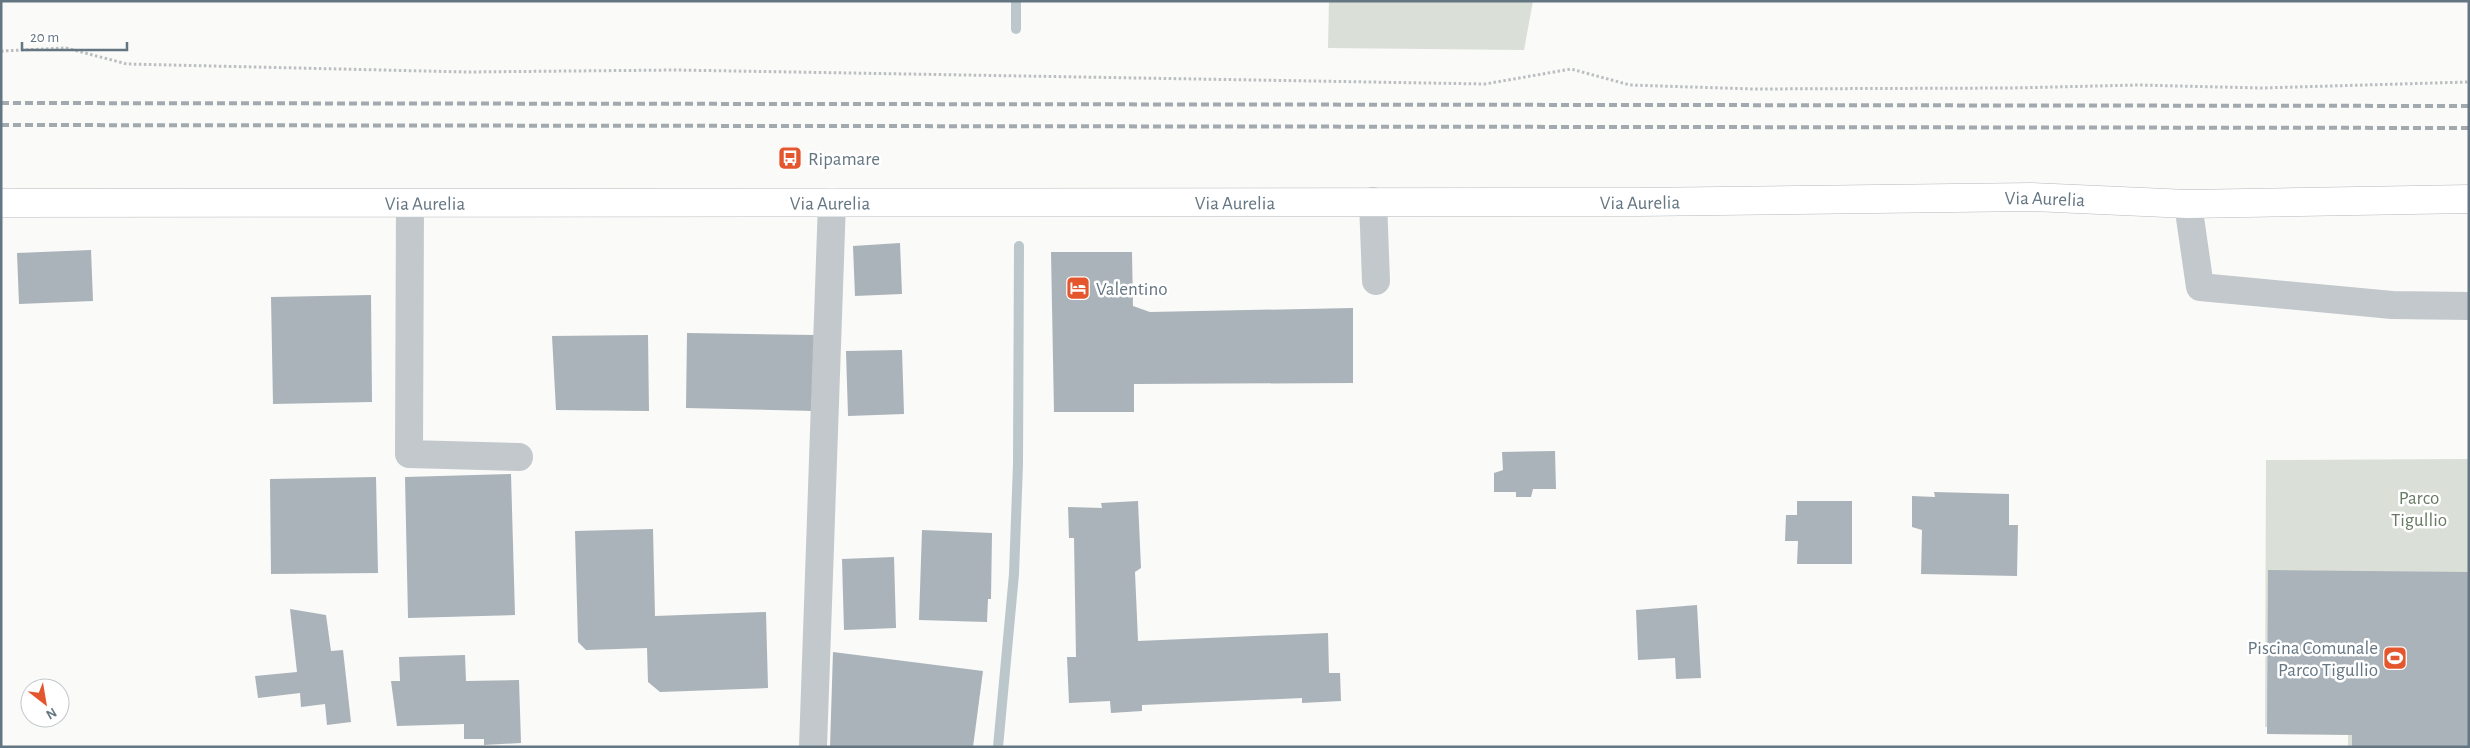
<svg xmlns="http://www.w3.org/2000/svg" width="2470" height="748" viewBox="0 0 2470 748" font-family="'Alegreya Sans',sans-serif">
<rect width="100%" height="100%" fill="#fafaf8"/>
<g fill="#dadfd7">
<path d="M1329 1H1533L1524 50 1328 48Z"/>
<path d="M2469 459V747H2348V727H2265L2266 460Z"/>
</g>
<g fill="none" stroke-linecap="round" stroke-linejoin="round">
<g stroke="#bbc7cb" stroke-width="10">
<path d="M1016 29V1"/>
<path d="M998 747 1014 574 1018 464 1019 246"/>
</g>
</g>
<g fill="#aab3b9">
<path d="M900 243 902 294 855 296 853 246Z"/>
<path d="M91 250 93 301 19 304 17 253Z"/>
<path d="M1051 252H1132L1133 306 1150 312 1353 308V383L1134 384V412H1054Z"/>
<path d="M371 295 372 402 273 404 271 297Z"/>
<path d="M687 333 815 335 814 411 686 408Z"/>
<path d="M648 335 649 411 556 410 552 336Z"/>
<path d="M902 350 904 414 848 416 846 351Z"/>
<path d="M1555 451 1556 489H1533L1531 497H1516V492H1494V473L1503 470 1502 452Z"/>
<path d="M511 474 515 615 408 618 405 477Z"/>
<path d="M376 477 378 573 271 574 270 479Z"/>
<path d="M1934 492 2009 494V525H2018L2017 576 1921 574 1922 530 1912 527V496L1935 497Z"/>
<path d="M1138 501 1141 568 1135 572 1138 641 1328 633 1329 673H1340L1341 701 1302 703V698L1142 705V711L1111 713 1110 701 1069 703 1067 657H1076L1074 538H1069L1068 507 1102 508 1101 503Z"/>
<path d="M1797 501H1852V564H1797L1798 541H1785L1786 515H1797Z"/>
<path d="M653 529 655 616 766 612 768 688 660 692 648 682 647 648 586 650 578 642 575 531Z"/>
<path d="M922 530 992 533 991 599H988L987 622 919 620Z"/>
<path d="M894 557 896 628 844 630 842 559Z"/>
<path d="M2268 570 2469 572V747H2352V735L2267 734Z"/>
<path d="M1697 605 1701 678 1676 679 1675 658 1638 660 1636 610Z"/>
<path d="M290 609 326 615 331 651 343 650 351 722 327 725 325 704 301 707 300 693 258 698 255 676 297 672Z"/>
<path d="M833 652 983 671 973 747H830Z"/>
<path d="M465 655 466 681 519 680 521 743 484 745V739H464V724L397 726 391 681H400L399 657Z"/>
</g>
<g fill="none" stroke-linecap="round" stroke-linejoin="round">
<g stroke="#b5babe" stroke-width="29">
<g id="major">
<path id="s1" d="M1 203 1638 202 2031 197 2188 204 2469 199"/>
</g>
</g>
<path stroke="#bbbfc2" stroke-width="3" stroke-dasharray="2.5 2.5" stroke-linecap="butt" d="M1 51 66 48 127 64 467 72 676 70 1485 84 1571 69 1630 85 1753 89 2012 88 2138 85 2261 88 2469 82"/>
<g stroke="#c3c8cc" stroke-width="28">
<path d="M1373 201 1376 281"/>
<path d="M410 203 409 454 519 457"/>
<path d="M2188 204 2200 287 2392 305 2469 306"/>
<path d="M813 747 832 202"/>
</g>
<use href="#major" stroke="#fff" stroke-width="28"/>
<g stroke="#a2aab0" stroke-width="4" stroke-dasharray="8 4" stroke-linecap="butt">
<path d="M1 103 2469 106"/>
<path d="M1 125 2469 128"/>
</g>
</g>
<defs>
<g id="bus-square" transform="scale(1.25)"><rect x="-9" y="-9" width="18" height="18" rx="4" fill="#e4572e" stroke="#fff"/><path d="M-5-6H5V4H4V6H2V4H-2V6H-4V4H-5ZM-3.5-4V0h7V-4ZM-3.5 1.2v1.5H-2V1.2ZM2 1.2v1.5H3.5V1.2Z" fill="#fff"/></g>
<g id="hotel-square" transform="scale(1.25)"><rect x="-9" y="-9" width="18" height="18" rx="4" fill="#e4572e" stroke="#fff"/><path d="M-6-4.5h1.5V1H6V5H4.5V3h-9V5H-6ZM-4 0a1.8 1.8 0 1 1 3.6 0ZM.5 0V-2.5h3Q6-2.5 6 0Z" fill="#fff"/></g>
<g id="stadium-square" transform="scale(1.25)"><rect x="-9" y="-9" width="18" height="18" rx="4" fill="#e4572e" stroke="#fff"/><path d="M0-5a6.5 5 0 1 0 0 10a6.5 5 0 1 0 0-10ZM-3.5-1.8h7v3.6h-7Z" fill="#fff"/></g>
</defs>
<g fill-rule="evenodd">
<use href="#bus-square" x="790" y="158"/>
<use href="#hotel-square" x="1078" y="288"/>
<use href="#stadium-square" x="2395" y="658"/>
</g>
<g text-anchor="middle" stroke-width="5" stroke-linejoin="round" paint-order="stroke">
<g font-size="19" fill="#657683" stroke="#fff" text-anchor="start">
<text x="808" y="165">Ripamare</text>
<text x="1096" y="295">Valentino</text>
<text x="2378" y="654" text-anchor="end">Piscina Comunale<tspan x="2378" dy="22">Parco Tigullio</tspan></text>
</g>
<g font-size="19" fill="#657683" stroke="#fff">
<text dy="7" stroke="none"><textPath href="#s1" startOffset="2044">Via Aurelia</textPath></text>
<text dy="7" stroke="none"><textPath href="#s1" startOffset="1639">Via Aurelia</textPath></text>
<text dy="7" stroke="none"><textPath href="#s1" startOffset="829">Via Aurelia</textPath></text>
<text dy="7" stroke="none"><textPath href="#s1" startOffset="1234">Via Aurelia</textPath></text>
<text dy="7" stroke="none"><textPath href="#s1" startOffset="424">Via Aurelia</textPath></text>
</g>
<g font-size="19" fill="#687a64" stroke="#fff">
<text x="2419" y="504">Parco<tspan x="2419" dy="22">Tigullio</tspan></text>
</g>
</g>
<rect width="2470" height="748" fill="none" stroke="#657683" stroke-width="5"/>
<g transform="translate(45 703) rotate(149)"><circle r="24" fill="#ffffff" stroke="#c1c8cd"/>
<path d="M0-4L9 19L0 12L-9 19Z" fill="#e4572e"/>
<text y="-8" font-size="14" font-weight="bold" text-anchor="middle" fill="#657683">N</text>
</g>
<path d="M22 42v8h105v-8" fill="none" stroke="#657683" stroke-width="2.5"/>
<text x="30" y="42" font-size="15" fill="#657683" stroke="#ffffff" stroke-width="4" paint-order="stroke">20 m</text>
</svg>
